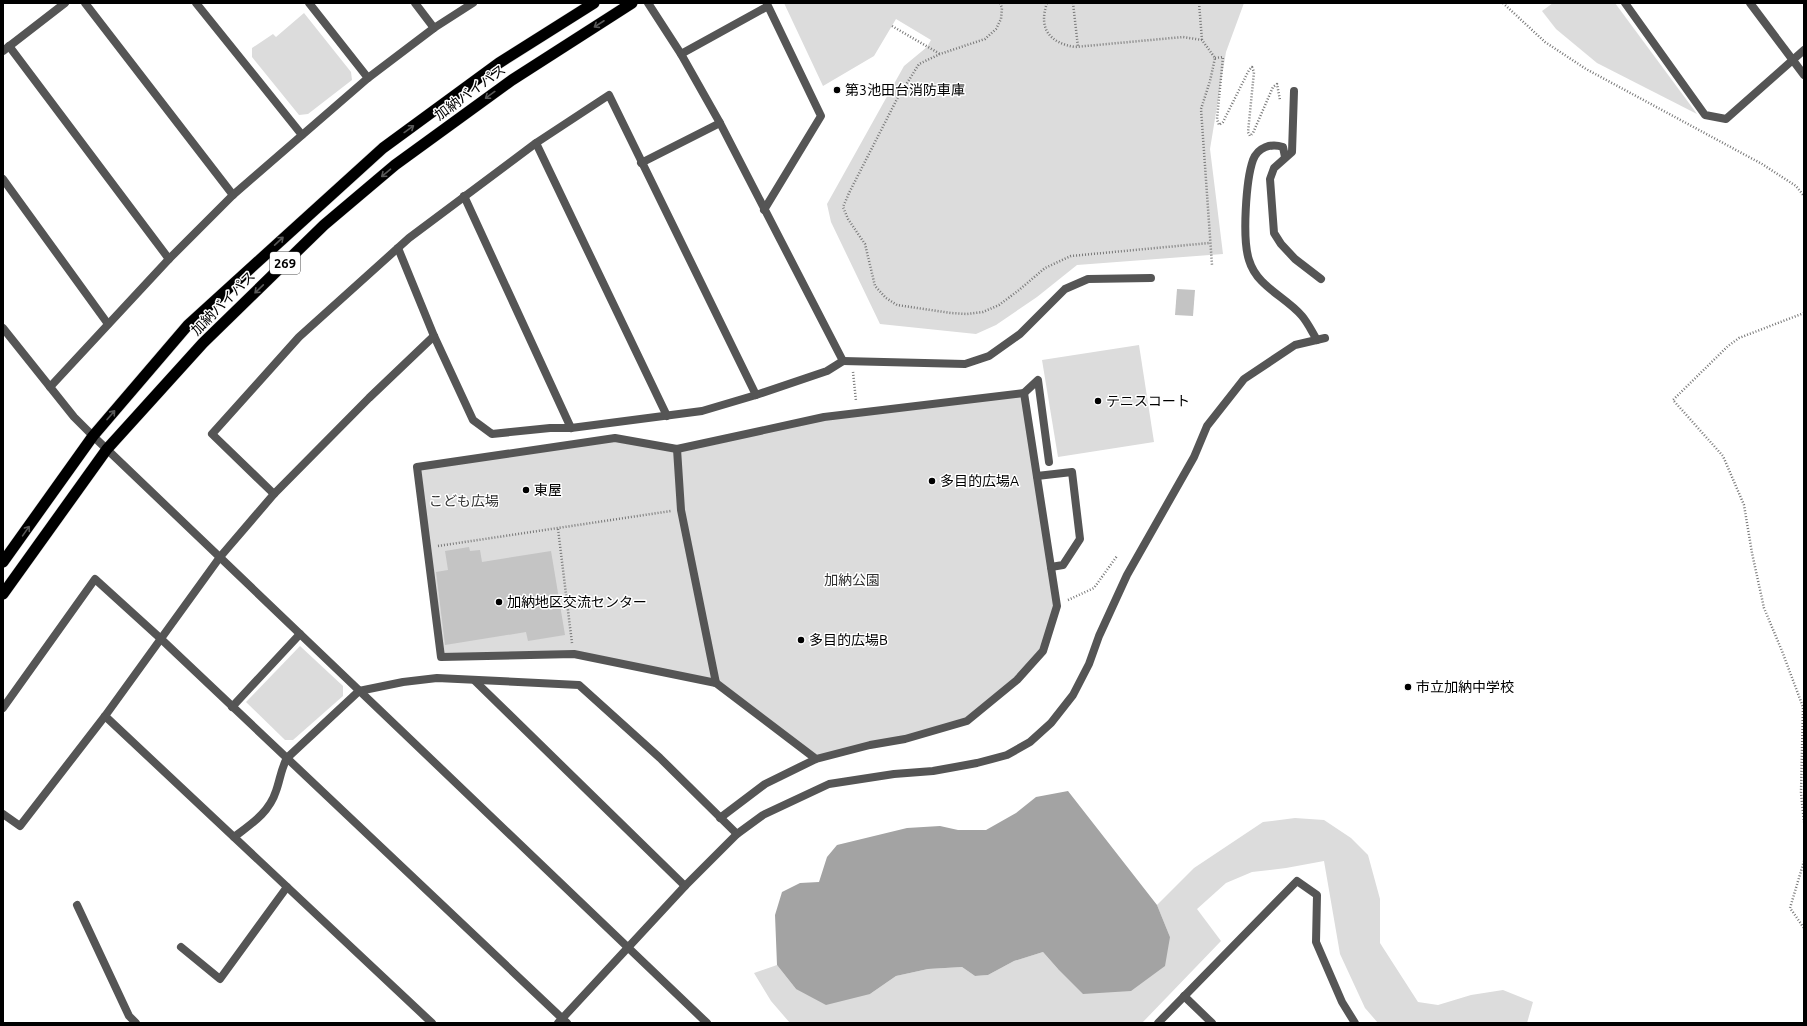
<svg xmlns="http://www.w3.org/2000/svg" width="1807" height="1026" viewBox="0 0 1807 1026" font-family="Ubuntu,'Noto Sans JP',sans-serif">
<rect width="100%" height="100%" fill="#fff"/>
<g fill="#dcdcdc">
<path d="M784 3H1244L1226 52 1210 149 1223 254 1077 265 1037 297 996 325 976 334 880 324 831 222 827 204 904 66 927 47 931 40 896 19 874 56 823 86Z"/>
<path d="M1553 3H1615L1697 114 1597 63 1556 29 1542 11Z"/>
<path d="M304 13 351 72 352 80 308 114 299 115 252 57V48L273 34 276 37Z"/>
<path d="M1139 345 1154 442 1058 457 1042 360Z"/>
<path d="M1024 393 1057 606 1043 651 1017 680 967 721 816 759 716 683 574 654 441 657 417 467 615 438 677 449 824 417Z"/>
<path d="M300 646 343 686V696L293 740H285L246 702Z"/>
<path d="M1295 818 1324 820 1351 838 1368 855 1380 899V943L1418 1002 1438 1005 1471 995 1503 990 1533 1002 1527 1023H1378L1365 1008 1340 954 1324 861 1286 868 1252 872 1226 883 1197 909 1221 941 1142 1023H790L771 1001 754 973 777 965 796 989 870 994 896 976 928 969 962 967 975 976 988 975 1014 961 1043 952 1058 969 1170 937 1157 905 1194 868 1263 822Z"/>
</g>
<path fill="#a3a3a3" d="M1068 791 1157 905 1170 937 1165 966 1131 991 1083 994 1058 969 1043 952 1014 961 988 975 975 976 962 967 928 969 896 976 870 994 826 1005 796 989 777 965 775 915 782 892 800 883 819 882 827 857 837 845 907 828 940 826 958 830H986L1016 813 1036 797Z"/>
<g fill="#c4c4c4">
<path d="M1177 289 1195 290 1193 316 1175 315Z"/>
<path d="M469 547 470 551 480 550 482 562 551 551 565 635 528 641 526 632 445 645 436 572 448 570 445 551Z"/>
</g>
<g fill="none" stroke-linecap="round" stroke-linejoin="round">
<g stroke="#dbdbdb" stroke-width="12">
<g id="trunk">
<path d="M3 562 93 436 188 325 383 148 499 63 594 3"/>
<path d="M3 594 107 449 203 343 324 225 395 165 512 80 632 3"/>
</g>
</g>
<g stroke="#777" stroke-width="2.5" stroke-dasharray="1 2" stroke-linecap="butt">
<path d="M1000 3 1002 8 1001 19 996 29 985 39 940 54 919 64 897 99 849 193 843 207 848 219 865 244 875 286 886 298 897 305 951 313 967 314 983 312 999 305 1019 290 1045 268 1071 256 1209 243"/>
<path d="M1047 3C1038 29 1050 43 1075 47L1183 37 1202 40 1215 58 1210 81 1201 109 1212 265"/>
<path d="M1073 3 1078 47"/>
<path d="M1199 3 1202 40"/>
<path d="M1503 3 1545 42 1586 69 1762 164 1796 186 1804 196"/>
<path d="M892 26 940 54"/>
<path d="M1215 58 1223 57 1217 119 1219 125 1223 122 1249 70 1252 67 1254 72 1248 132 1250 136 1253 133 1273 87 1277 84 1280 100"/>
<path d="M1804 313 1739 338 1728 346 1673 400 1723 456 1744 505 1752 553 1764 608 1782 651 1803 707 1801 793 1804 822"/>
<path d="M853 372 856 401"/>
<path d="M558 529 572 643"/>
<path d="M438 546 671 511"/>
<path d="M1068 600 1094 588 1117 556"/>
<path d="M1804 861 1790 908 1804 928"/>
</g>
<g stroke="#555" stroke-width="8">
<path d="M843 361 965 364 989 356 1020 334 1065 289 1088 279 1151 278"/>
<path d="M1024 393 1038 380 1049 462"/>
<path d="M677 449 681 510 716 683"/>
<path d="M1037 476 1072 472 1080 539 1063 565 1051 567"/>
<path d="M720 818 765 784 816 759 870 745 905 739 967 721 1017 680 1043 651 1057 606 1024 393 824 417 677 449 615 438 417 467 441 657 574 654 716 683 816 759"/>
</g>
<g stroke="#555" stroke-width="8">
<path d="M85 3 233 195"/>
<path d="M196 3 302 135"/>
<path d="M309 3 368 78"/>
<path d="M415 3 434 28"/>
<path d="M1625 3 1705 115 1726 119 1804 50"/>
<path d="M9 46 169 259"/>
<path d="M3 51 65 3"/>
<path d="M681 54 768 6 821 116 764 210"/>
<path d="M1792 59 1804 75"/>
<path d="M1294 91 1292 152 1274 168 1270 179 1274 233 1281 244 1295 259 1321 279"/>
<path d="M536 143 667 416"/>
<path d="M1285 157 1283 147C1271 143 1258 147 1253 160 1246 180 1242 239 1249 260 1257 287 1285 296 1302 316 1308 323 1312 332 1317 340"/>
<path d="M641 163 720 123"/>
<path d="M3 179 108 324"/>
<path d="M464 196 571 428"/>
<path d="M398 248 434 336 473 420 492 434 550 428H571L702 411 756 395 827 371 843 361 720 123 681 54 648 3"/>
<path d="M50 387 169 259 233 195 368 78 434 28 473 3"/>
<path d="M274 494 212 434 299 337 409 238 536 143 609 95 756 395"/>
<path d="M475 681 685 886"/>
<path d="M232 707 300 634"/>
<path d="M3 708 95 579 160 638 567 1023"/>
<path d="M105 716 432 1023"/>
<path d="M3 814 20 826 105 716 220 557 274 494 369 398 434 336"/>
<path d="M234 837C251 824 269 813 276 791 280 780 281 769 287 758L359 691 403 682 437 678 579 685 660 758 737 834"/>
<path d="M77 905 129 1016 136 1023"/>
<path d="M181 947 220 979 287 887"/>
<path d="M1184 996 1212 1023"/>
<path d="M1158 1023 1297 881 1317 895 1316 942 1342 1002 1355 1023"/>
</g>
<g stroke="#555" stroke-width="8">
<path d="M1750 3 1792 59"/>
<path d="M3 328 74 417 93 436 707 1023"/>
<path d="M558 1023 685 886 737 834 763 815 829 784 894 774 933 771 977 763 1007 755 1030 742 1051 723 1073 695 1089 664 1099 636 1127 575 1194 457 1207 426 1244 379 1295 345 1325 338"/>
</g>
<use href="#trunk" stroke="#000" stroke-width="11"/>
</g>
<defs><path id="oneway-shaft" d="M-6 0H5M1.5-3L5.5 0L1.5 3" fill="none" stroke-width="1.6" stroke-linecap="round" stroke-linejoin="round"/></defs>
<g stroke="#595959">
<use href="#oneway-shaft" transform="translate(599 24) rotate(147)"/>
<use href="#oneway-shaft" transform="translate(490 95) rotate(144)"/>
<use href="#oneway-shaft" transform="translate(409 129) rotate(-36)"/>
<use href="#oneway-shaft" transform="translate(386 173) rotate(140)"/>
<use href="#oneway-shaft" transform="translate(279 241) rotate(-43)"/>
<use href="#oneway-shaft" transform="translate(259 289) rotate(136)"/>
<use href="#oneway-shaft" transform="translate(111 415) rotate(-49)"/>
<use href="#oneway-shaft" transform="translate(26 531) rotate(-55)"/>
</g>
<g fill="#000" stroke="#fff" stroke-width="1.5">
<circle cx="837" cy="90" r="4"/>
<circle cx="1098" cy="401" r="4"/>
<circle cx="932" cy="481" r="4"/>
<circle cx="526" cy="490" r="4"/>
<circle cx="499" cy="602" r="4"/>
<circle cx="801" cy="640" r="4"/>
<circle cx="1408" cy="687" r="4"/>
</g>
<g text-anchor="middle" stroke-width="3" stroke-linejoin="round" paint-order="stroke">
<rect fill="#fff" stroke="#4c4c4c" stroke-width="1" x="270" y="252" width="30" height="22" rx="3"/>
<g font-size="13" font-weight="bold" fill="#000">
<text x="285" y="268">269</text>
</g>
<g font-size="14" fill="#000" stroke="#fff" text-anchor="start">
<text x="845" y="95">第3池田台消防車庫</text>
<text x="1106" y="406">テニスコート</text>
<text x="940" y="486">多目的広場A</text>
<text x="534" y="495">東屋</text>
<text x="507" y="607">加納地区交流センター</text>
<text x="809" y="645">多目的広場B</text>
<text x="1416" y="692">市立加納中学校</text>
</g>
<g font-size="14" fill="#000" stroke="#fff">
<text transform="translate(470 92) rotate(-36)" y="5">加納バイパス</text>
<text transform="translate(223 303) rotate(-45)" y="5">加納バイパス</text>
</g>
<g font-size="14" fill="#333" stroke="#fff">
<text x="464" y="506">こども広場</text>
<text x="852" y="585">加納公園</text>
</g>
</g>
<rect width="1807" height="1026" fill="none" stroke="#000000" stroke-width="8"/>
</svg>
